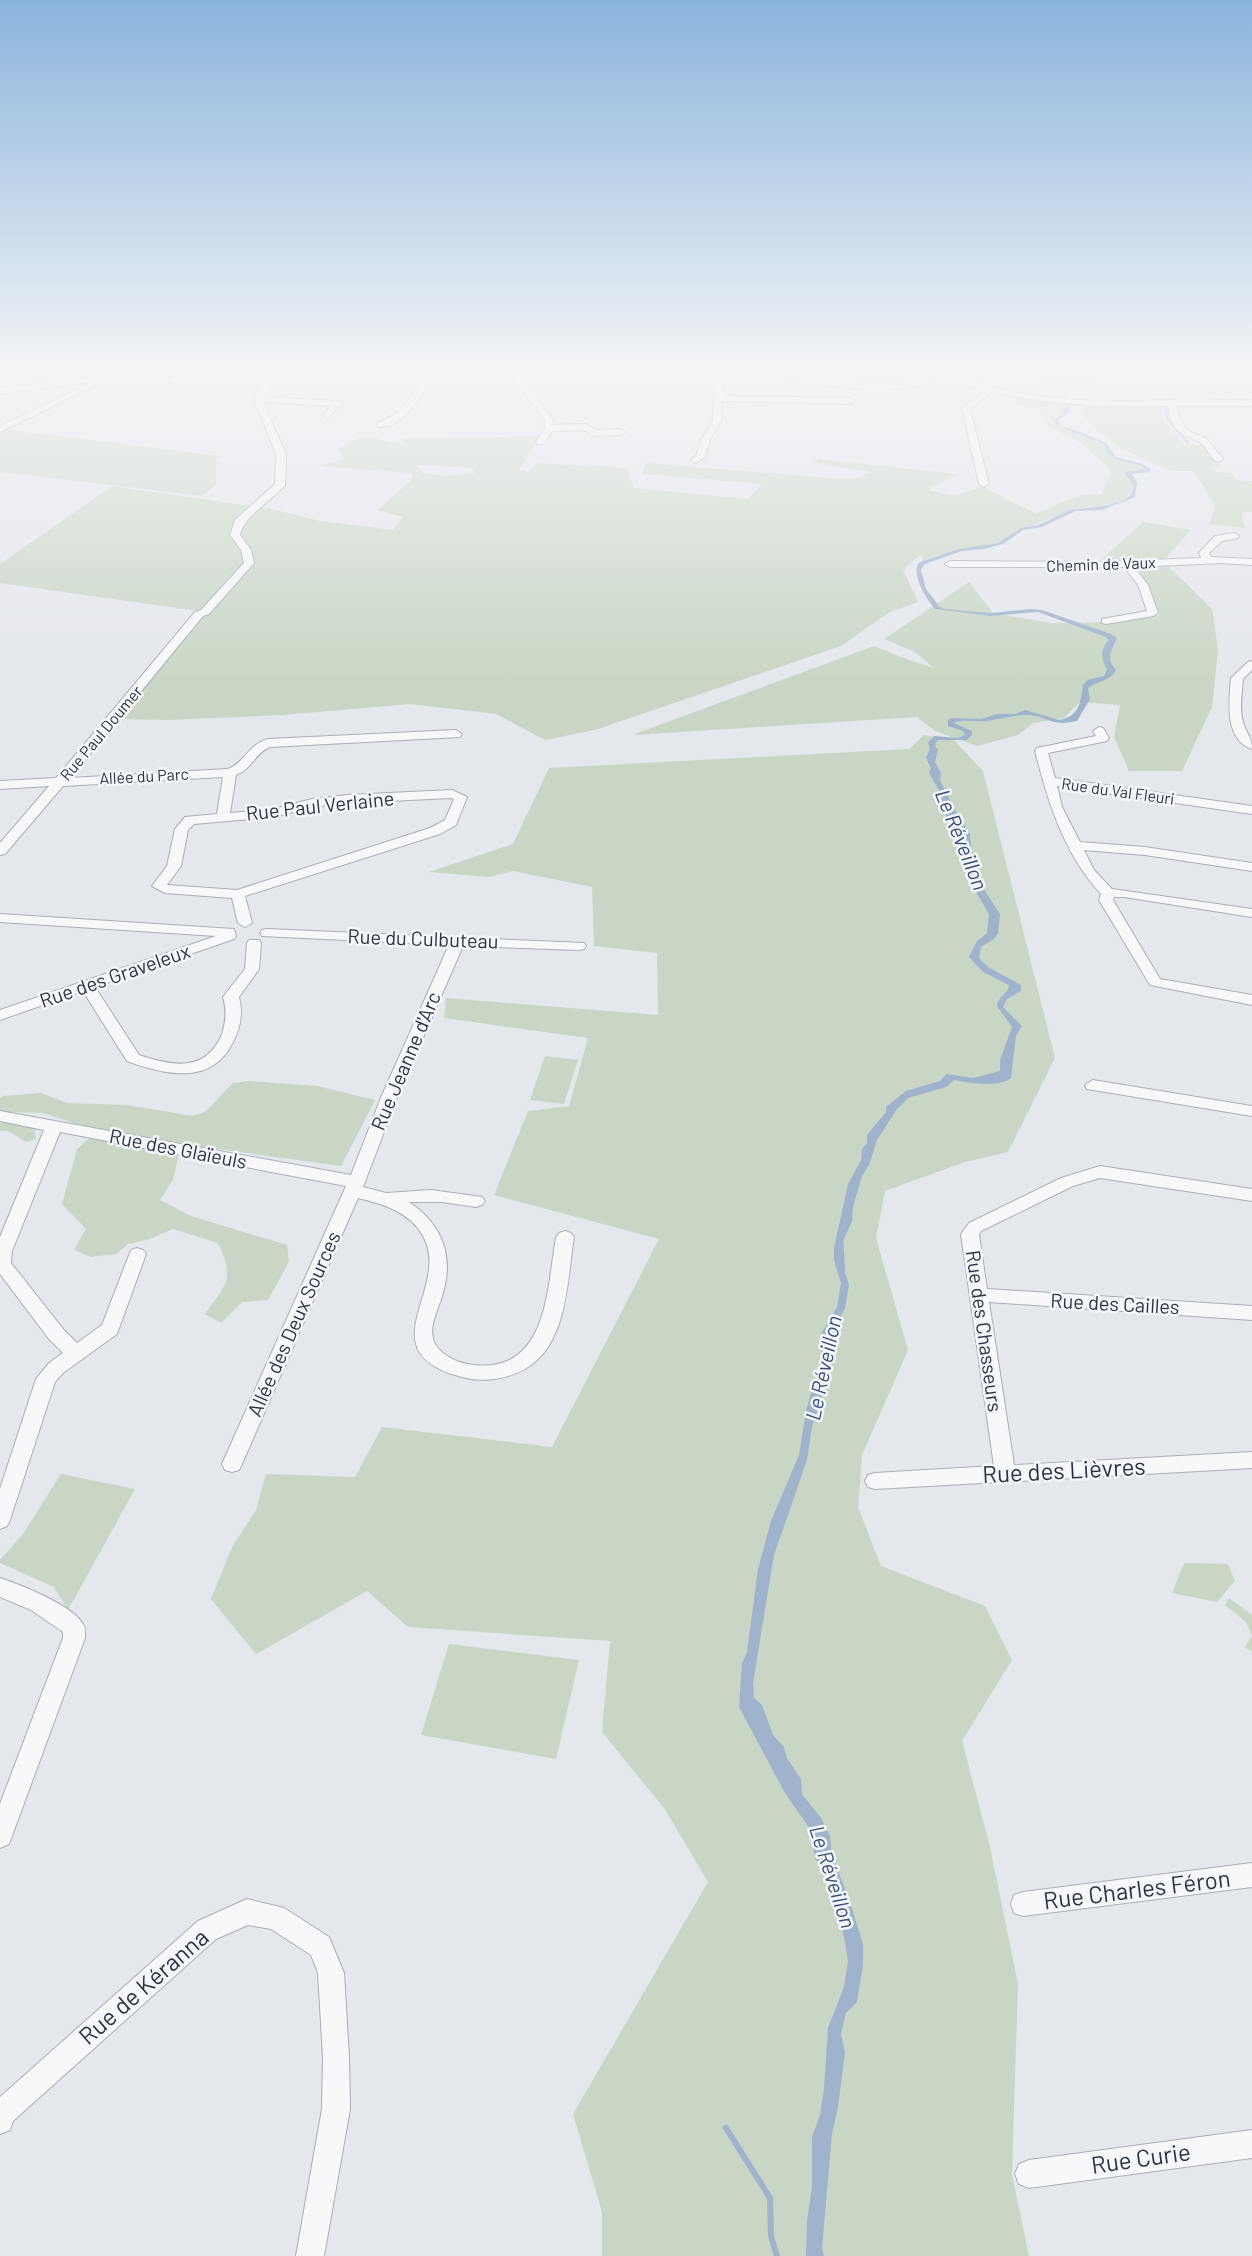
<svg xmlns="http://www.w3.org/2000/svg" width="1252" height="2256" viewBox="0 0 1252 2256" font-family="Barlow,sans-serif">
<rect width="100%" height="100%" fill="#e4e7ec"/>
<g fill="#c9d6c5" fill-rule="evenodd">
<path d="M1038 365 1092 366 1097 368 1096 372 1087 371 1090 377 1095 381 1071 391 1067 397 1068 398 1055 397 1056 387 1051 386V383L1037 380Z"/>
<path d="M1016 398 1051 401 1052 409 1047 419 1059 429 1049 418 1055 410V402L1067 404 1062 415 1054 418 1063 429 1078 432 1104 444 1111 456 1147 469 1125 472 1134 486C1124 514 1091 501 1070 511 1052 518 1035 524 1018 530 1011 533 1006 540 999 542 974 550 946 550 923 561L922 554 903 570 918 602 890 612 841 646 595 730 545 740 496 714 411 704 282 715 169 720 110 719 205 612 0 583V564L112 486 272 509 320 521 393 530 403 517 378 510 412 479V473L317 466 343 460 338 448 364 436 406 445 400 439 540 436 519 471 527 472 537 463C568 465 597 465 627 468L634 488 748 499 762 484 642 474 645 463 844 479H854L871 472 812 463 819 459 957 474 928 490 953 496 982 487 1035 513C1059 507 1076 491 1101 495L1112 471 1081 443 1049 426 1039 408 1016 406ZM417 465 472 468 474 473 447 476 422 473Z"/>
<path d="M1085 406H1161L1162 417 1184 444 1203 445 1221 467H1213L1216 472 1232 473 1236 480 1252 481V512H1241L1245 528 1210 524 1215 506 1194 471H1171L1123 450 1099 432 1080 414Z"/>
<path d="M4 429 220 456 216 459V485L202 496 0 472V431Z"/>
<path d="M1143 522 1191 530 1163 561 1212 609 1218 650 1212 707 1182 771H1129L1114 737 1120 705 1080 702 1064 718 1033 723 1018 735 977 746 935 731 917 717 632 735 874 646 906 659 934 668 915 652 884 639 969 582 993 613 1052 623 1112 622 1160 615 1133 565 1102 559Z"/>
<path d="M924 735 954 740 983 771 1055 1058 1008 1152 965 1162 885 1191 876 1238 908 1350 862 1455 858 1507 881 1566 985 1606 1012 1660 962 1741 990 1847 1018 1984 1012 2175 1029 2256H602V2212L573 2114 708 1882 664 1808 602 1732 610 1641 408 1627 367 1591 256 1654 211 1599 232 1547 256 1510 266 1474 355 1477 382 1427 552 1447 659 1239 494 1195 528 1111 569 1106 588 1038 444 1018 446 998 658 1015 657 953 594 946 592 887 513 871 489 877 429 872 513 844 549 768 909 749Z"/>
<path d="M545 1056 578 1060 564 1104 530 1100Z"/>
<path d="M248 1081 317 1086 375 1100 341 1166 181 1144 173 1180 160 1200 191 1216 287 1245 289 1262 268 1300 242 1302 221 1323 205 1314C227 1283 235 1280 218 1243L173 1229 147 1240 128 1244 116 1254 91 1257 74 1250 86 1229 62 1204 77 1149 98 1131 43 1113 7 1112 34 1126 36 1139 26 1142 8 1131H0V1098L3 1096 41 1093 67 1103 127 1105 193 1116 206 1111 233 1083Z"/>
<path d="M61 1474 135 1489 68 1610 54 1587 0 1563V1560L23 1534Z"/>
<path d="M1184 1563 1228 1564 1235 1581 1217 1602 1172 1593Z"/>
<path d="M1229 1598 1252 1615V1652L1245 1647 1252 1636 1246 1622 1225 1605Z"/>
<path d="M449 1644 579 1660 556 1759 421 1735Z"/>
</g>
<path fill="#9fb4cc" d="M1067 404H1071V412L1058 420 1061 426 1081 432 1106 443 1116 457 1142 464 1151 469 1150 472 1132 474 1137 482 1135 497 1102 510 1076 511 1042 527 1023 530 1003 544 984 549 962 551 925 564 921 570 926 589 940 607 945 609 991 613 1030 609 1042 610 1111 634 1117 638C1112 650 1105 658 1116 670 1112 680 1098 681 1088 688L1090 699 1077 721C1050 727 1049 716 1027 715 1019 714 995 720 986 721 976 722 961 719 954 723L972 731V735L967 740H937L935 746 938 750 935 762 941 773 940 780 958 816 970 833 971 848 985 891 1000 914 998 933 994 939 981 947 979 958 988 967 1021 985V991L1007 999 1003 1007 1022 1026 1016 1036 1011 1078C998 1088 970 1083 954 1080L946 1087 908 1098 897 1109 877 1140 869 1165 862 1176 853 1207 852 1221 840 1248 841 1261 849 1285 845 1308 830 1340 833 1363 812 1427 807 1460 774 1555 753 1683 754 1698 762 1705 773 1735 784 1747 787 1758 801 1779 802 1794 821 1818 830 1836 832 1855 850 1902 863 1944V1965L857 2002 846 2013 841 2034 845 2052 838 2107 832 2134 822 2248 824 2256H806L807 2220 812 2187V2137L820 2115 824 2088 828 2028 844 1987 848 1961 844 1936 824 1872 815 1858 810 1829 785 1793 739 1707 742 1663 747 1652 758 1569 771 1521 799 1455 806 1411 822 1356 821 1334 837 1307 841 1283 834 1260V1248L848 1184 861 1160 862 1149 867 1143V1135L886 1112V1107L906 1091 940 1081 946 1074 973 1078 1000 1071V1060L1012 1027 997 1006C998 996 1008 994 1009 985L983 972 969 957 977 941 987 933 989 914 970 882 958 835 946 819 945 807 941 805 942 796 929 773 931 768 926 758 930 749 928 742 934 736 958 738 965 735 963 731 948 726V720L951 718 981 719 997 714H1015L1025 710 1059 720C1079 717 1081 702 1083 685L1088 680 1104 676 1107 669C1101 660 1100 648 1109 640L1106 637 1038 612 990 616 935 609C926 598 912 577 918 563L923 561 959 549 998 543 1021 528 1038 525 1070 510 1109 505 1125 500 1131 494 1134 486 1124 472 1147 469C1133 460 1106 464 1104 444 1091 438 1059 430 1053 420L1062 415Z"/>
<g fill="none" stroke-linecap="round" stroke-linejoin="round">
<path stroke="#9fb4cc" stroke-width="2" d="M1165 407 1168 420 1188 443"/>
<path stroke="#9fb4cc" stroke-width="4.5" d="M841 1242 843 1271"/>
<path stroke="#9fb4cc" stroke-width="6" d="M726 2128 770 2198 771 2236 777 2256"/>
<g stroke="#a9aeb7" stroke-width="2">
<g id="minor">
<path d="M0 365H11V366L0 370Z"/>
<path d="M126 365H137L0 432V426L92 382 0 394V388L93 377 97 379Z"/>
<path d="M190 365H200L175 383H169V379Z"/>
<path d="M283 365H292L267 390 263 397 338 401 342 404 327 418 323 415 331 406 263 402 286 454 285 485C271 502 245 514 240 535L251 550 254 563 209 614 203 616 70 778 228 769C246 762 247 745 268 739L456 730 462 734 460 737 270 747C255 753 252 769 236 775L230 813 274 809 312 799 347 795 452 790 467 797 456 825 440 834 245 896 252 923 245 927 238 923 232 898 165 893 152 886 167 866 175 829 185 817 217 814 223 777 63 786 5 854 0 855V843L49 786 0 789V781L56 778 195 612 201 610 244 563 241 550 230 535 235 520 275 484 276 454 254 399 260 387ZM451 798 454 799 445 820 430 828 237 890 167 885 181 866 188 830 194 824 274 817 312 807 347 803Z"/>
<path d="M358 365H442L440 368 485 371 505 369V365L513 368 568 365 516 372 552 418 553 425 586 424 596 430 621 429 625 432 621 435 594 436 584 430 552 431 543 444H537L536 442 545 429V420L508 373 485 375 437 372C423 391 405 429 378 427V423L399 412 429 372Z"/>
<path d="M923 365 940 368 975 365 976 371 950 372C1017 402 1098 403 1170 400 1196 398 1225 401 1252 400V406H1176L1184 426 1192 433 1206 438 1223 459 1218 462 1215 461C1210 455 1205 445 1199 442 1177 430 1174 434 1168 406 1109 407 1049 405 991 392L970 409 989 484 984 487 979 484 962 408 983 391 951 379 908 388 876 390 731 378 723 384V396L851 398 855 401 851 404 722 401 721 421 711 437 705 457 696 463 691 460 696 456 703 437 713 421 715 383 732 368H738L736 373 876 384 908 382 943 375Z"/>
<path d="M1245 365H1252V370Z"/>
<path d="M1234 533 1239 536 1238 538 1222 541 1209 553 1211 557 1252 559V565L1221 563 1134 567 1148 585 1158 613 1153 616 1106 624 1102 623V619L1147 611 1138 585 1124 567H950L945 564 950 561 1097 562 1201 558 1199 553 1215 536Z"/>
<path d="M1252 661V670L1243 679C1242 693 1239 708 1243 722 1246 733 1252 737 1252 749 1224 740 1229 700 1231 678L1248 662Z"/>
<path d="M1099 727 1103 728 1109 738 1107 741 1048 753 1055 778 1252 806V814L1057 786 1062 807 1080 842 1145 847 1252 863V871L1145 855 1084 850 1094 870 1112 889 1252 909V917L1124 897H1114L1113 900 1160 979 1252 995V1005L1150 985 1099 900 1101 894C1064 854 1048 802 1035 751L1037 748 1096 736 1093 731Z"/>
<path d="M0 914 234 929 236 936 234 939 95 987 139 1055C172 1066 206 1073 222 1034 226 1021 227 1010 223 997L245 969 247 943 249 940H259L261 943 259 969 239 997C243 1013 241 1027 233 1042 212 1086 165 1075 127 1061L83 991 0 1020V1010L216 936 0 922Z"/>
<path d="M267 929 584 943 586 946 584 949 579 950 463 946 398 1095 363 1187 386 1193 431 1190 482 1197 485 1201 482 1205 476 1207 442 1202H409C442 1224 455 1257 442 1296 438 1311 427 1328 435 1344 443 1357 460 1364 474 1365 548 1373 547 1288 556 1237L559 1233 565 1231 571 1233 574 1237C567 1279 568 1345 525 1369 503 1381 478 1383 455 1375 369 1348 452 1287 423 1236 410 1212 383 1204 358 1198L242 1464 239 1470 232 1472 225 1470 222 1464 346 1186 60 1132 12 1251 11 1263 63 1329 77 1343 102 1325 131 1250 137 1248 143 1250 146 1254 117 1334 63 1373 55 1382 10 1520 7 1526 0 1529V1489L36 1379 49 1363 63 1353 49 1339 0 1274V1237L44 1130 0 1121V1111L351 1175 382 1095 449 945 262 936 260 933 262 930Z"/>
<path d="M1093 1080 1252 1106V1116L1087 1089 1085 1085Z"/>
<path d="M1100 1166 1252 1189V1201L1100 1178 1073 1186 981 1231 979 1235 987 1289 1252 1306V1320L989 1302 1014 1465 1252 1452V1468L875 1489 868 1487 865 1481 868 1475 875 1473 994 1466 961 1234 969 1223 1061 1178Z"/>
<path d="M0 1578C21 1585 72 1605 83 1624 86 1629 85 1633 85 1638L12 1836 9 1844 0 1848V1804L63 1638V1632L31 1610 0 1597Z"/>
<path d="M1252 1863V1887L1023 1916 1014 1913 1011 1904 1014 1895 1023 1892Z"/>
<path d="M247 1899 284 1908 329 1937 344 1973 349 2057 350 2109 324 2256H296L322 2109 323 2057 318 1973 311 1955 271 1929 248 1925 216 1939 13 2121 10 2130 0 2134V2097L198 1921Z"/>
<path d="M1252 2130V2158L1029 2188 1019 2184 1015 2174 1019 2164 1029 2160Z"/>
</g>
</g>
<use href="#minor" fill="#f7f8fa" fill-rule="evenodd"/>
</g>
<linearGradient id="sky" x2="0" y2="1"><stop stop-color="#8bb4dd"/><stop offset="0.54" stop-color="#f3f4f6"/><stop offset="1" stop-color="#f3f4f6" stop-opacity="0"/></linearGradient>
<rect width="1252" height="681" fill="url(#sky)"/>
<g text-anchor="middle" stroke-width="5" stroke-linejoin="round" paint-order="stroke">
<g font-size="16" fill="#2b3445" stroke="#f4f6f9">
<text transform="translate(1101 564) rotate(-2)" y="6">Chemin de Vaux</text>
<text transform="translate(101 733) rotate(-50)" y="6">Rue Paul Doumer</text>
<text transform="translate(144 776) rotate(-3)" y="6">Allée du Parc</text>
<text transform="translate(1118 791) rotate(8)" y="6">Rue du Val Fleuri</text>
</g>
<g font-size="20" fill="#2b3445" stroke="#f4f6f9">
<text transform="translate(320 806) rotate(-6)" y="7">Rue Paul Verlaine</text>
<text transform="translate(423 939) rotate(2)" y="7">Rue du Culbuteau</text>
<text transform="translate(115 976) rotate(-19)" y="7">Rue des Graveleux</text>
<text transform="translate(406 1061) rotate(-67)" y="7">Rue Jeanne d'Arc</text>
<text transform="translate(178 1149) rotate(11)" y="7">Rue des Glaïeuls</text>
<text transform="translate(1115 1304) rotate(3)" y="7">Rue des Cailles</text>
<text transform="translate(294 1324) rotate(-66)" y="7">Allée des Deux Sources</text>
<text transform="translate(984 1331) rotate(82)" y="7">Rue des Chasseurs</text>
</g>
<g font-size="21" font-style="italic" fill="#34527a" stroke="#f4f6f9">
<text transform="translate(961 840) rotate(68)" y="7">Le Réveillon</text>
<text transform="translate(824 1368) rotate(-78)" y="7">Le Réveillon</text>
<text transform="translate(832 1877) rotate(72)" y="7">Le Réveillon</text>
</g>
<g font-size="24" fill="#2b3445" stroke="#f4f6f9">
<text transform="translate(1064 1471) rotate(-3)" y="8">Rue des Lièvres</text>
<text transform="translate(1137 1890) rotate(-7)" y="8">Rue Charles Féron</text>
<text transform="translate(144 1987) rotate(-41)" y="8">Rue de Kéranna</text>
<text transform="translate(1141 2159) rotate(-8)" y="8">Rue Curie</text>
</g>
</g>
</svg>
